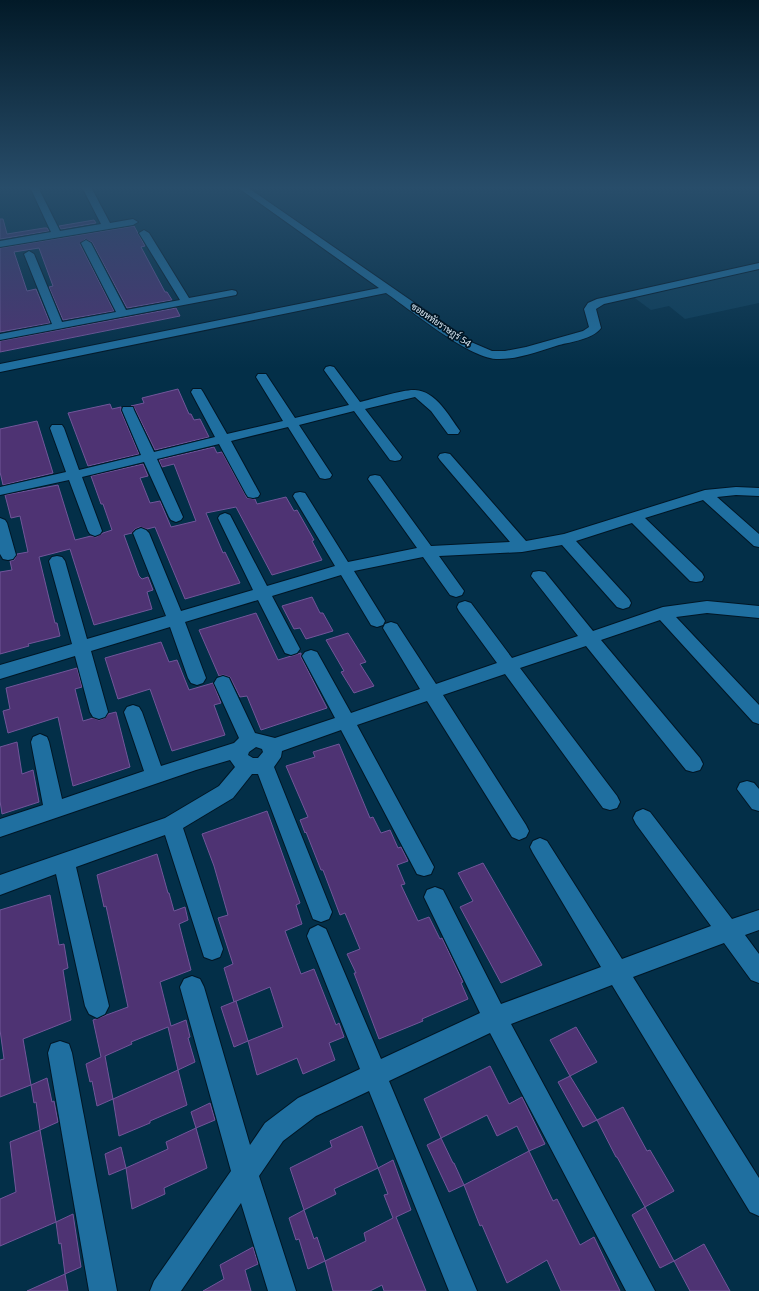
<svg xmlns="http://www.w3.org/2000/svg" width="759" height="1291" viewBox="0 0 759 1291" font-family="'Noto Sans',Sarabun,sans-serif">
<rect width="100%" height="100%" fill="#032f48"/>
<path fill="#0b3c58" d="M759 268V303L685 319 669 306 651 310 632 296Z"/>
<g fill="#4e3373" stroke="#71569a">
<path d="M0 219H3L7 234 44 228H47L49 231 0 239Z"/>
<path d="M94 220 96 223 61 229 59 226Z"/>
<path d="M134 226 145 246 141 247 165 292H167L172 300 127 308 92 242 85 239 80 244 114 311 63 320 49 287 53 286 39 248 14 252 27 291 36 289 50 323 0 332V248Z"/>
<path d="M176 308 180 316 0 352V341Z"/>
<path d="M178 389 189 414H191L194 420 200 419 209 437 155 450 134 407 131 406 144 403 142 398Z"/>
<path d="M110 404 112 409 121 407V411L139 454 88 466 68 413Z"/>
<path d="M37 421 53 473 3 485 0 472V429Z"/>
<path d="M214 447 217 453 222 452 247 498 255 499 257 504 286 497 294 511 297 510 314 540 312 541 322 560 272 575 236 507 206 513 223 553 225 552 240 583 185 599 155 527 147 529 140 527 135 529 132 533 124 535 139 576 142 579 148 577 153 590 147 592 152 609 94 625 70 549 39 557 55 623H57L60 636 28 644 29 646 0 654V572L12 570 10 561 14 560 17 554 28 552 20 516 11 518 5 495 58 485 75 540 91 536 96 537 103 533 112 530 103 504H101L91 476 143 464 148 476 140 478 150 503 160 501 171 527 196 521 174 464 162 467 159 460Z"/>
<path d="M312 597 320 613H323L333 631 306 639 300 628 294 629 282 606Z"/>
<path d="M256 613 278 660 301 653V657L327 708 261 730 247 696 240 697 230 677 223 675 219 676 199 630Z"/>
<path d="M348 633 366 662 360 664 374 686 354 693 341 672 344 671 326 640Z"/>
<path d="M161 642 169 662 177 660 189 690 213 683 221 703 214 705 225 735 172 751 150 689 118 699 105 658Z"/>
<path d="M77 668 82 687 75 689 83 721 93 718 99 720 105 718 108 714 116 712 130 767 73 786 58 717 8 733 3 711 10 709 6 688Z"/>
<path d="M17 742 22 774 33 770 39 802 2 814 0 801V747Z"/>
<path d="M339 744 370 818 373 817 381 833 390 830 398 848 401 847 408 861 397 865 405 884 401 885 418 921 429 917 440 939 442 938 463 982 461 983 468 999 422 1019 423 1021 379 1039 354 973H356L347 954 360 949 345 913 340 915 323 870H321L306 832 305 833 300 820 308 817 286 766 315 757 313 752Z"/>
<path d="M267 811 300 903 296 905 302 924 285 931 301 974 314 969 336 1025 339 1023 344 1037 329 1043 335 1060 303 1074 297 1058 257 1075 248 1041 283 1027 270 987 234 1002 224 968 233 964 218 918 228 915 214 866 202 834Z"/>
<path d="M157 854 168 893H169L174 911 185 907 188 920 179 924 191 970 160 982 171 1026 186 1020 190 1037 188 1038 195 1062 178 1070 168 1027 131 1042 132 1044 105 1056 113 1099 97 1106 92 1081 90 1082 86 1064 101 1057 93 1020 128 1007 106 906 104 907 97 875Z"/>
<path d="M483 863 542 965 501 983 460 907 473 901 458 873Z"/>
<path d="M50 895 59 945 64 944 68 968 63 970 71 1020 23 1039 31 1085 0 1097V1060L4 1059 0 1030V910Z"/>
<path d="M236 1001 248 1041 234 1047 221 1007Z"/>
<path d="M576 1027 597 1062 570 1076 550 1040Z"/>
<path d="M490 1066 509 1104 522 1097 545 1144 529 1151 517 1126 497 1136 487 1115 441 1138 424 1099Z"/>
<path d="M178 1070 187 1105 150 1121V1123L119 1136 113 1099Z"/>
<path d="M570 1076 597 1120 583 1127 558 1082Z"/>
<path d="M47 1078 52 1102 54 1101 58 1122 40 1130 36 1102 34 1103 31 1085Z"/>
<path d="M210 1103 215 1120 196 1128 191 1112Z"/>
<path d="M623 1107 647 1151 650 1150 674 1191 645 1207 617 1157H616L597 1120Z"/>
<path d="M362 1126 378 1168 334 1189 336 1194 304 1210 290 1168 332 1147 330 1141Z"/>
<path d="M196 1128 207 1168 164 1188 165 1194 132 1209 126 1168 168 1149 166 1142Z"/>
<path d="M40 1130 56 1222 0 1246V1199L16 1192 10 1142Z"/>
<path d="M441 1138 453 1163H454L464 1185 449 1192 427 1145Z"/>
<path d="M121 1147 126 1168 109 1175 105 1154Z"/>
<path d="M529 1151 553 1201 557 1199 580 1245 594 1237 620 1291H561L547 1260 507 1283 482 1225 480 1226 464 1185Z"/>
<path d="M393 1160 411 1210 396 1217 426 1291H384L382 1285 370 1291H333L325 1261 366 1241 364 1233 393 1218 384 1195 388 1194 378 1168Z"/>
<path d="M645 1207 674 1261 660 1268 632 1215Z"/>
<path d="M304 1210 314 1239 317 1237 325 1261 308 1269 299 1239 296 1240 289 1218Z"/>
<path d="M73 1214 81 1267 65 1274 61 1243 59 1244 56 1222Z"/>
<path d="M704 1244 730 1291H690L674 1261Z"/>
<path d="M253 1247 258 1264 245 1270 251 1291H203L224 1279 220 1265Z"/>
<path d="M65 1274 68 1291H27Z"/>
</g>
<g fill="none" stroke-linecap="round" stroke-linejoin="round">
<g stroke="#011625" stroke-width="2">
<g id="minor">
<path d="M30 187H38L60 231 101 224 82 187H91L110 223 133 219 138 222 133 225 0 247V241L51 232Z"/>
<path d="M237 187H247L471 342 492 351H505L526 347 583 331 589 327 584 309 588 303 597 299 759 263V269L604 304 596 309 601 328C593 339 571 342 559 345 539 351 517 360 496 359 467 357 411 310 386 293L0 372V364L379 288Z"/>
<path d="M144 230 149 233 189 298 232 290 236 291 237 293 236 295 0 340V334L52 324 24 254 29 251 34 254 62 322 116 312 81 243 86 240 91 243 126 310 180 300 139 233Z"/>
<path d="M330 366 334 367 360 402C372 399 405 389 415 390 436 391 449 416 460 431L458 434H448L431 411 415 397 365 409 402 457 400 460 395 461 390 460 354 411 299 425 332 475 330 478 325 479 320 478 288 427 231 441 260 494 258 497 253 498 248 497 246 494 219 444 157 459 183 517 181 520 176 522 171 520 169 517 144 462 82 477 102 531 100 534 95 536 90 534 88 531 69 480 0 495V487L66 472 50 428 52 425H62L64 428 79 470 141 455 122 410 123 407H133L134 410 154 452 215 437 191 392 193 389H201L203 392 227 434 283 421 256 377 258 374H266L295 418 349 405 324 370 326 367Z"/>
<path d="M445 453 450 454 526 541 564 534 705 490 736 487 759 488V496L736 495 717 497 759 534V547L754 546 703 500 645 518 702 573 704 577 702 581 696 582 690 581 632 523 576 541 629 599 631 603 629 607 623 609 617 607 562 545 522 552 439 556 464 591 462 595 456 597 450 595 423 557 354 571 385 621 383 625 377 627 371 625 341 575 272 596 300 649 297 653 291 655 285 653 258 600 185 622 206 678 203 683 197 685 191 683 188 678 170 627 91 651 108 712 105 717 99 719 93 717 90 712 75 656 0 679V665L72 644 49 561 52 557 57 556 62 557 65 561 87 639 166 616 133 533 136 530 141 528 146 530 149 533 181 611 253 590 218 518 220 515 225 513 230 515 267 586 335 566 293 496 295 493 300 492 305 493 348 562 417 548 368 479 370 476 375 475 380 476 431 546 510 542 440 460 438 457 440 454Z"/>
<path d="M0 518 5 520 7 523 16 555 13 559 8 560 3 559 0 554Z"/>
<path d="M539 571 545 572 593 631 663 607 707 601 759 606V618L707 613 676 617 759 705V724L753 722 660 620 601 640 700 758 703 764 700 770 693 772 686 770 586 646 520 668 617 796 620 802 617 808 610 810 603 808 505 674 443 695 526 825 529 831 526 837 519 840 512 837 427 701 357 725 434 867 431 874 424 876 417 874 341 730 282 751 281 757 274 767 332 912 329 919 321 922 313 919 258 774H252L233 798 183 828 223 949 220 957 212 960 204 957 165 835 76 867 109 1006 105 1014 97 1018 89 1014 85 1006 56 874 0 895V875L165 818 219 786 235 767 230 760 196 770 0 837V819L43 805 31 742 33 737 40 734 47 737 49 742 62 799 144 771 124 712 127 707 133 705 139 707 142 712 161 766 234 743 239 738 214 683 217 678 223 676 229 678 255 733 275 738 335 718 302 656 305 652 311 650 317 652 351 713 420 689 383 628 385 624 391 622 397 624 436 684 497 663 459 611 457 607 459 603 465 601 471 603 512 658 578 636 531 576 533 572ZM256 747 262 749 263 752 258 758H253L248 755 249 752Z"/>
<path d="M747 781 754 783 759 789V811L752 809 737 789 740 783Z"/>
<path d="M643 809 650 812 732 919 759 910V930L745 935 759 954V983L751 980 724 943 633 977 759 1178V1216L750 1212 612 985 511 1024 655 1291H626L490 1033 389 1081 477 1291H449L369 1091 316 1116 283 1141 259 1176 296 1291H268L241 1203 181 1291H150L154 1281 231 1171 180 987 184 979 192 976 200 979 204 987 250 1145 265 1123 298 1098 360 1069 307 936 310 929 318 925 326 929 381 1059 480 1013 424 897 427 890 435 887 443 890 501 1004 601 967 533 853 530 847 533 841 540 838 547 841 622 959 711 926 636 824 633 818 636 812Z"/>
<path d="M60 1041 69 1044 72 1053 117 1291H89L48 1053 51 1044Z"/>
</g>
</g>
<use href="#minor" fill="#1f6fa0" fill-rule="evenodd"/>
</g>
<linearGradient id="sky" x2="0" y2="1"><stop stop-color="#021a28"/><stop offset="0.51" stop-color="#284d6a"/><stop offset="1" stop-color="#284d6a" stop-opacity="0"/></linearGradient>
<rect width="759" height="368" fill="url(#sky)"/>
<g text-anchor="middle" stroke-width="3.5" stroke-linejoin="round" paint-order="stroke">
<g font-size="9" fill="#e0eef9" stroke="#011625">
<text transform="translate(441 325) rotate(34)" y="3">ซอยหทัยราษฎร์ 54</text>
</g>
</g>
</svg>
